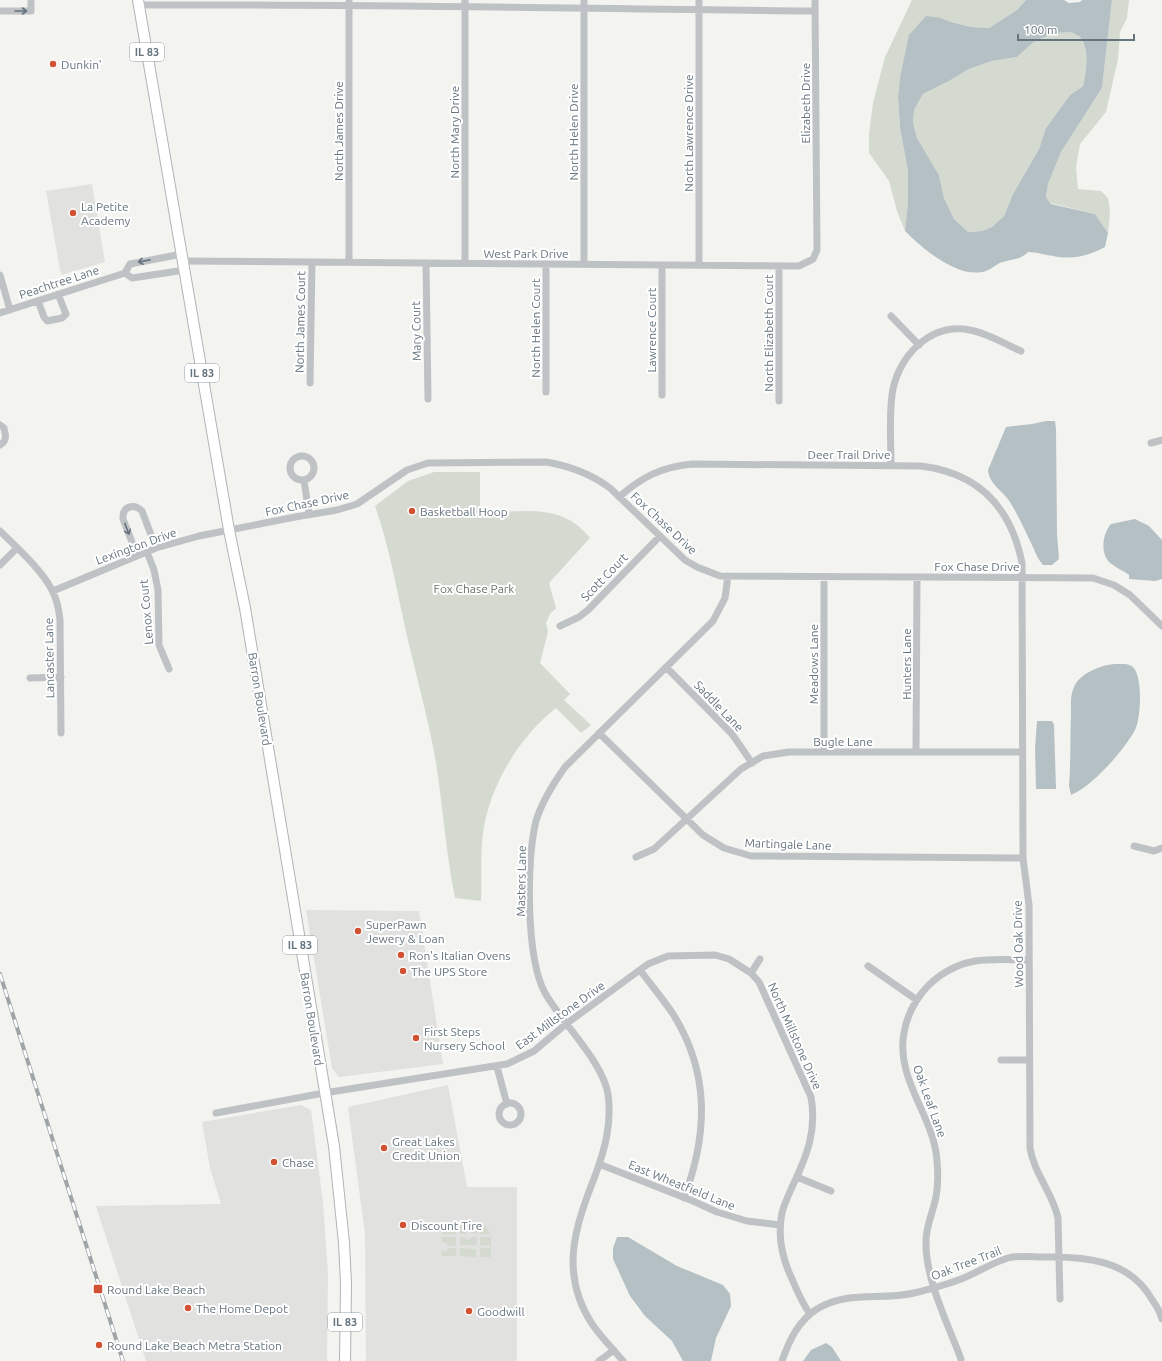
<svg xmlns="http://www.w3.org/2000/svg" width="1162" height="1361" viewBox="0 0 1162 1361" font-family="Ubuntu,sans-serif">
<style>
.built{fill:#e1e2e0}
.green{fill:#d5dad1}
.water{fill:#b5c0c4;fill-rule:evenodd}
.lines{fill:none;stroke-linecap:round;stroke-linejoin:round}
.primary-casing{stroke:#b0b4b7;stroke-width:12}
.minor{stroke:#bfc2c5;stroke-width:7}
.primary{stroke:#fff;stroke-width:10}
.rail-casing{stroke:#9ea4a8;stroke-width:4}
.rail{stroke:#fff;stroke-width:2.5;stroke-dasharray:8;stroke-linecap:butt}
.oneway{stroke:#65747e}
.poi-dot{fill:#d15232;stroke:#fff;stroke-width:1.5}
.labels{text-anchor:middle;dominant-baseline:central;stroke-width:4;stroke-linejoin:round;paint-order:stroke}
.shield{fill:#fff;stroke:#939ea5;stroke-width:1}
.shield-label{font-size:11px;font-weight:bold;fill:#65747e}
.poi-label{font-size:12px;fill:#65747e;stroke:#fff;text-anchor:start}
.street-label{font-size:12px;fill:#65747e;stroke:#fff}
.park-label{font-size:12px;fill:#677663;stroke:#fff}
</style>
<rect width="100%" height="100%" fill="#f3f3f0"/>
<path class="built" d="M 92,184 L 105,262 L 61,275 L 46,191 Z
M 306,910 L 419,911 L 443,1064 L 339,1077 L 332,1068 Z
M 448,1085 L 467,1187 L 517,1187 L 517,1361 L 366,1361 L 365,1234 L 348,1107 Z
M 301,1105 L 311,1110 L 323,1203 L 328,1274 L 327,1361 L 146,1361 L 96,1206 L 221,1204 L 210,1168 L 202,1122 Z"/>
<path class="green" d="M 912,0 L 1026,0 L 1017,10 L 989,28 L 971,27 L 951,22 L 941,18 L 900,78 L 898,97 L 900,128 L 908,171 L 908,201 L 905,231 L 897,211 L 889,181 L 869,153 L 869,134 L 873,103 L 885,57 Z
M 1112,0 L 1129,0 L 1127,18 L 1120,32 L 1118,59 L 1106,112 L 1080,144 L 1076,167 L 1078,189 L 1101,191 L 1108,198 L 1110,211 L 1108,233 L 1095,214 L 1051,203 L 1046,197 L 1048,184 L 1061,152 L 1102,88 Z
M 1071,32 C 1074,34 1078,35 1080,37 C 1090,50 1086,72 1083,86 L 1070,95 L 1046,128 L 1039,149 L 1013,194 L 1004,216 L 992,227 L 982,231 L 968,232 L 954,219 L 944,198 L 939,175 L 917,138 L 913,122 L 914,110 L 923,94 L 949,81 L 969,69 L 992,61 L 1017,57 L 1036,40 L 1057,33 Z
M 434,472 L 480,472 L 480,513 C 522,512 562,502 590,538 L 549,583 L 556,608 L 550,614 L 546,623 L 548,632 L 540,663 L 570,694 L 564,700 L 591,725 L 581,733 L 556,708 C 519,737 489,787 483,833 C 480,855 482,879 481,901 L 455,898 C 446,853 443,808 436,763 C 428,717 415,672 405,627 C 396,586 389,546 375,506 L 408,481 Z
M 442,1225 L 456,1225 L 456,1234 L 442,1234 Z
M 460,1225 L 477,1225 L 477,1234 L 468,1232 L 465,1234 L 460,1234 Z
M 480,1225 L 485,1225 L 491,1235 L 491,1260 L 490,1257 L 480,1257 L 480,1248 L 490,1248 L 490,1246 L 480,1245 L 480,1237 L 490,1237 L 490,1234 L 480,1234 Z
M 442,1237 L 456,1237 L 456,1246 L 448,1246 L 447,1243 L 442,1242 Z
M 460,1237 L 464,1237 L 468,1240 L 472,1237 L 477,1237 L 477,1245 L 460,1245 Z
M 448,1248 L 456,1248 L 456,1256 L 442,1256 L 442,1251 L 447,1251 Z
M 460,1248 L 476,1249 L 476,1257 L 460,1256 Z"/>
<path class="water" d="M 1026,0 L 1064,0 L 1069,3 L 1080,2 L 1082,0 L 1112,0 L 1102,88 L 1061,152 L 1048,184 L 1046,197 L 1051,204 L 1095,214 L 1108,233 L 1105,247 C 1088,256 1072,260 1053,256 C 1044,255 1038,252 1028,252 C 1020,260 1013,259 1003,262 C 997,263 992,269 986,271 C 959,280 923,249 905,231 L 908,201 L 908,171 L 900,128 L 898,97 L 900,78 L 909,35 L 926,16 L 941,18 L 951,22 L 971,27 L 989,28 L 1017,10 ZM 1071,32 C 1074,34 1078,35 1080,37 C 1090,49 1086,72 1083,86 L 1070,95 L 1046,128 L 1039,149 L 1013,194 L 1004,216 L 992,227 L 982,231 L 968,232 L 954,219 L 944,198 L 939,175 L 917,138 L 913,122 L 914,110 L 923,94 L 949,81 L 969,69 L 992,61 L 1017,57 L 1036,40 L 1057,33 Z
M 1046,421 L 1055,421 L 1056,429 L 1057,534 L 1059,559 L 1052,565 L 1043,565 C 1037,558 1035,551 1031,543 C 1025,530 1018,515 1010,502 C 1003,491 989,484 988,470 L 1006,427 L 1032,424 Z
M 1135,519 L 1149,526 L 1162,540 L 1162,579 L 1155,581 L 1129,579 L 1129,575 C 1124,571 1118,569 1113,565 C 1099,557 1102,534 1111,524 Z
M 1115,664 C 1121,664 1129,663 1133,667 C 1143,677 1141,718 1135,730 C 1124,750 1093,786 1071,795 L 1069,786 C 1071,762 1070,738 1071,715 C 1071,705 1070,696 1074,687 C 1080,673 1101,665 1115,664 Z
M 1037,721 L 1052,721 L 1054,725 L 1056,789 L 1036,789 L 1035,748 Z
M 617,1237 L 628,1237 L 677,1266 L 723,1285 L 730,1294 L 731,1306 L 716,1338 L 711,1361 L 683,1361 L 672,1341 L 645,1316 L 630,1296 L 613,1259 L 613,1248 Z
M 826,1343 L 832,1347 L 841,1361 L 803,1361 L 811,1350 Z"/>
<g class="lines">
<defs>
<path id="primary" d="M 138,0 L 229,530 L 245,608 L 334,1146 L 344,1243 L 346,1283 L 345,1361"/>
</defs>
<use href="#primary" class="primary-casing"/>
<path class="minor" d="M 465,0 L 465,263
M 584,0 L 584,264
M 139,5 C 364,4 590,9 815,11
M 0,11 L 31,11 L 31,0
M 182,254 L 130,264 L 125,273 L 132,278 L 185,270
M 183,261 L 799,266 L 813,259 L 817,250 L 815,0
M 349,262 L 349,0
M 426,263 L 428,399
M 662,265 L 662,395
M 699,265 L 699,0
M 779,266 L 779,401
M 0,275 L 10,310
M 38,301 L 44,317 L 47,321 L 62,318 L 66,314 L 58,294
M 0,313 L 125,273
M 891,316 L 919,345
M 310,383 L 312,262
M 546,392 L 546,264
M 0,425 L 4,428 C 6,436 7,441 0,445
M 1151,443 L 1162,440
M290 468a12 12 0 1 1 24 0a12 12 0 1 1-24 0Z
M 891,466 C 891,442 889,418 892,395 C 897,357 930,322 970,330 C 987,333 1005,344 1021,351
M 304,480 L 309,514
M 619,497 C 642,477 661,467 692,464 L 921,466 C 979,473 1011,508 1022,563 L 1023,858 L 1029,905 L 1030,1148 C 1034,1174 1053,1193 1058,1218 L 1060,1299
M 0,531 C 18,549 40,568 52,590 C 57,599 59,611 60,620 L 61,733
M 147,552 L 154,570 L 158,590 L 159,645 L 169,669
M 137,555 L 123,519 C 122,506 134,503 142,511 L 156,548
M 0,565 L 17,548
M 53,591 L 156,548 L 199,536 L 295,517 L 337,510 L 357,504 L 407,470 L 428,463 L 546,462 C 570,466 591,474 610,488 L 685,560 L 697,567 L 720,576 L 1093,578 L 1114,585 L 1130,595 L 1162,626
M 560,626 L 579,617 L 588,610 L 660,536
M 666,667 L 732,734 L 752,763
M 30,678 L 61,677
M 599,733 L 703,835 L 724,848 L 751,856 L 1023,858
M 916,751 L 917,577
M 824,752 L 824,577
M 1134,846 L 1154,851 L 1162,848
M 636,857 L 654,849 L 741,769 L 763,756 L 789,752 L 1022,752
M 868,966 L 917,1000
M 640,970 C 651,985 663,999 673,1014 C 710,1073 708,1134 684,1198
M 751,973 L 760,959
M 1001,1060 L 1029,1060
M 497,1067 L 507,1104
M499 1114a11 11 0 1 1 22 0a11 11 0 1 1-22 0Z
M 216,1113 L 324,1093 L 507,1064 L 534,1051 L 566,1024 L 648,964 L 668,956 L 715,955 L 729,959 L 751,973 L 759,982 L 811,1097 C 817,1130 807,1156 793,1185 C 789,1194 784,1204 782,1213 C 777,1237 782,1258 792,1279 C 797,1291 802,1303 810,1314
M 599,1164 L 693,1201 L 717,1212 L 747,1221 L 780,1225
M 797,1177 L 831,1191
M 961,1359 C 948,1324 925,1279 926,1241 C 926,1226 933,1212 936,1197 C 938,1186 938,1172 937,1161 C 935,1128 914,1101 906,1070 C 892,1021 925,970 975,961 C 993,958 1012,960 1029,960
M 599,1361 L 614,1350
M 623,1361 C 613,1349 601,1337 592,1324 C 559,1273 575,1227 595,1176 C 605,1149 612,1123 608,1094 C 603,1062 562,1023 545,993 C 526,958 526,860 536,821 C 542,801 553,784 565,767 L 713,621 L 725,598 L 728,576
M 782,1361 C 789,1341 798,1321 817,1309 C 849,1290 880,1301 914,1293 C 930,1289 946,1285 961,1279 C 977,1273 991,1263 1008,1258 C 1019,1255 1032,1257 1044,1257 C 1084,1256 1129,1260 1151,1298 C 1156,1305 1160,1311 1162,1319"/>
<use href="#primary" class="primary"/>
<defs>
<path id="rail" d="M 0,974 L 123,1361"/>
</defs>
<use href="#rail" class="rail-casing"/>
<use href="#rail" class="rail"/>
</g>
<defs><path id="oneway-shaft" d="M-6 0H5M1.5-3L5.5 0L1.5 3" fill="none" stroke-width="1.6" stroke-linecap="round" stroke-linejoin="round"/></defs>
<g class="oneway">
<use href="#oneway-shaft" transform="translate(21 11)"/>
<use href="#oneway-shaft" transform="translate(144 261) rotate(169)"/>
<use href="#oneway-shaft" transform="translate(127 529) rotate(69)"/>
</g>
<g class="poi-dot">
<circle cx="53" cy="64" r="4"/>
<circle cx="73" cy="213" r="4"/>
<circle cx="412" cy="511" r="4"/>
<circle cx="358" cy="931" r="4"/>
<circle cx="401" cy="955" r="4"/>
<circle cx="403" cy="971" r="4"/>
<circle cx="416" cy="1038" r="4"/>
<circle cx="384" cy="1148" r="4"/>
<circle cx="274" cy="1162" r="4"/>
<circle cx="403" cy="1225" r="4"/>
<rect x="93" y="1284" width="10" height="10" rx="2"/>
<circle cx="188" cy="1308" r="4"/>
<circle cx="469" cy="1311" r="4"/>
<circle cx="99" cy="1345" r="4"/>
</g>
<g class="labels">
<g class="shield">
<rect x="130" y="43" width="34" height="18" rx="3"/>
<rect x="185" y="364" width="34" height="18" rx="3"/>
<rect x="283" y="936" width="34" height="18" rx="3"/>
<rect x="328" y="1313" width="34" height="18" rx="3"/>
</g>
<g class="shield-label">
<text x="147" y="52">IL 83</text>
<text x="202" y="373">IL 83</text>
<text x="300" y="945">IL 83</text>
<text x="345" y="1322">IL 83</text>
</g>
<g class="poi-label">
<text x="61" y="64">Dunkin'</text>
<text x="81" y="206">La Petite<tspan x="81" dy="14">Academy</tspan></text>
<text x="420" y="511">Basketball Hoop</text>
<text x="366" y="924">SuperPawn<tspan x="366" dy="14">Jewery &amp; Loan</tspan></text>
<text x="409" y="955">Ron's Italian Ovens</text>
<text x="411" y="971">The UPS Store</text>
<text x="424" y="1031">First Steps<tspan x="424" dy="14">Nursery School</tspan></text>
<text x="392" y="1141">Great Lakes<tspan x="392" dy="14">Credit Union</tspan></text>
<text x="282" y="1162">Chase</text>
<text x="411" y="1225">Discount Tire</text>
<text x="107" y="1289">Round Lake Beach</text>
<text x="196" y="1308">The Home Depot</text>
<text x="477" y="1311">Goodwill</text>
<text x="107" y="1345">Round Lake Beach Metra Station</text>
</g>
<g class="street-label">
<text transform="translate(805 103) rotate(-90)">Elizabeth Drive</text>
<text transform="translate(338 131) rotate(-90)">North James Drive</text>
<text transform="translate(454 132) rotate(-90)">North Mary Drive</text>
<text transform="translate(573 132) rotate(-90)">North Helen Drive</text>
<text transform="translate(688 133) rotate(-90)">North Lawrence Drive</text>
<text x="526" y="253">West Park Drive</text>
<text transform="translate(59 282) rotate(-18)">Peachtree Lane</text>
<text transform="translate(300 322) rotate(-89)">North James Court</text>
<text transform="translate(535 328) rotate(-90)">North Helen Court</text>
<text transform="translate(651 330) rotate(-90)">Lawrence Court</text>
<text transform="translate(416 331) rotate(-91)">Mary Court</text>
<text transform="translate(768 333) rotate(-90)">North Elizabeth Court</text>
<text x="849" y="454">Deer Trail Drive</text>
<text transform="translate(307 503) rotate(-12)">Fox Chase Drive</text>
<text transform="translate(664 523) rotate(43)">Fox Chase Drive</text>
<text transform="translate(136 546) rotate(-20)">Lexington Drive</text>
<text x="977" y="566">Fox Chase Drive</text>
<text transform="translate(604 577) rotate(-46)">Scott Court</text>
<text transform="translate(146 612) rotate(-95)">Lenox Court</text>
<text transform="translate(49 658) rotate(-91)">Lancaster Lane</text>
<text transform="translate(813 664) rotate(-90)">Meadows Lane</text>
<text transform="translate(906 664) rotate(-90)">Hunters Lane</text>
<text transform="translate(260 699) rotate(81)">Barron Boulevard</text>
<text transform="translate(719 706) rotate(46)">Saddle Lane</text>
<text x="843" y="741">Bugle Lane</text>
<text transform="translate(788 844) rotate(2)">Martingale Lane</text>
<text transform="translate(521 881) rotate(-89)">Masters Lane</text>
<text transform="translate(1018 944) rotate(-91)">Wood Oak Drive</text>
<text transform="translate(560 1015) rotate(-36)">East Millstone Drive</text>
<text transform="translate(312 1019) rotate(81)">Barron Boulevard</text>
<text transform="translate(795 1036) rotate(66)">North Millstone Drive</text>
<text transform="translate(930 1101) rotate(70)">Oak Leaf Lane</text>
<text transform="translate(682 1185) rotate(22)">East Wheatfield Lane</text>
<text transform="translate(966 1263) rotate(-21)">Oak Tree Trail</text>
</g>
<g class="park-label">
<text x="474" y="588">Fox Chase Park</text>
</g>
</g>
<path d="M1018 34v6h116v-6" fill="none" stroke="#65747e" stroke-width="2"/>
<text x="1024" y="34" font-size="12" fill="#65747e" stroke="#ffffff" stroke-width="3" paint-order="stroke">100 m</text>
</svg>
